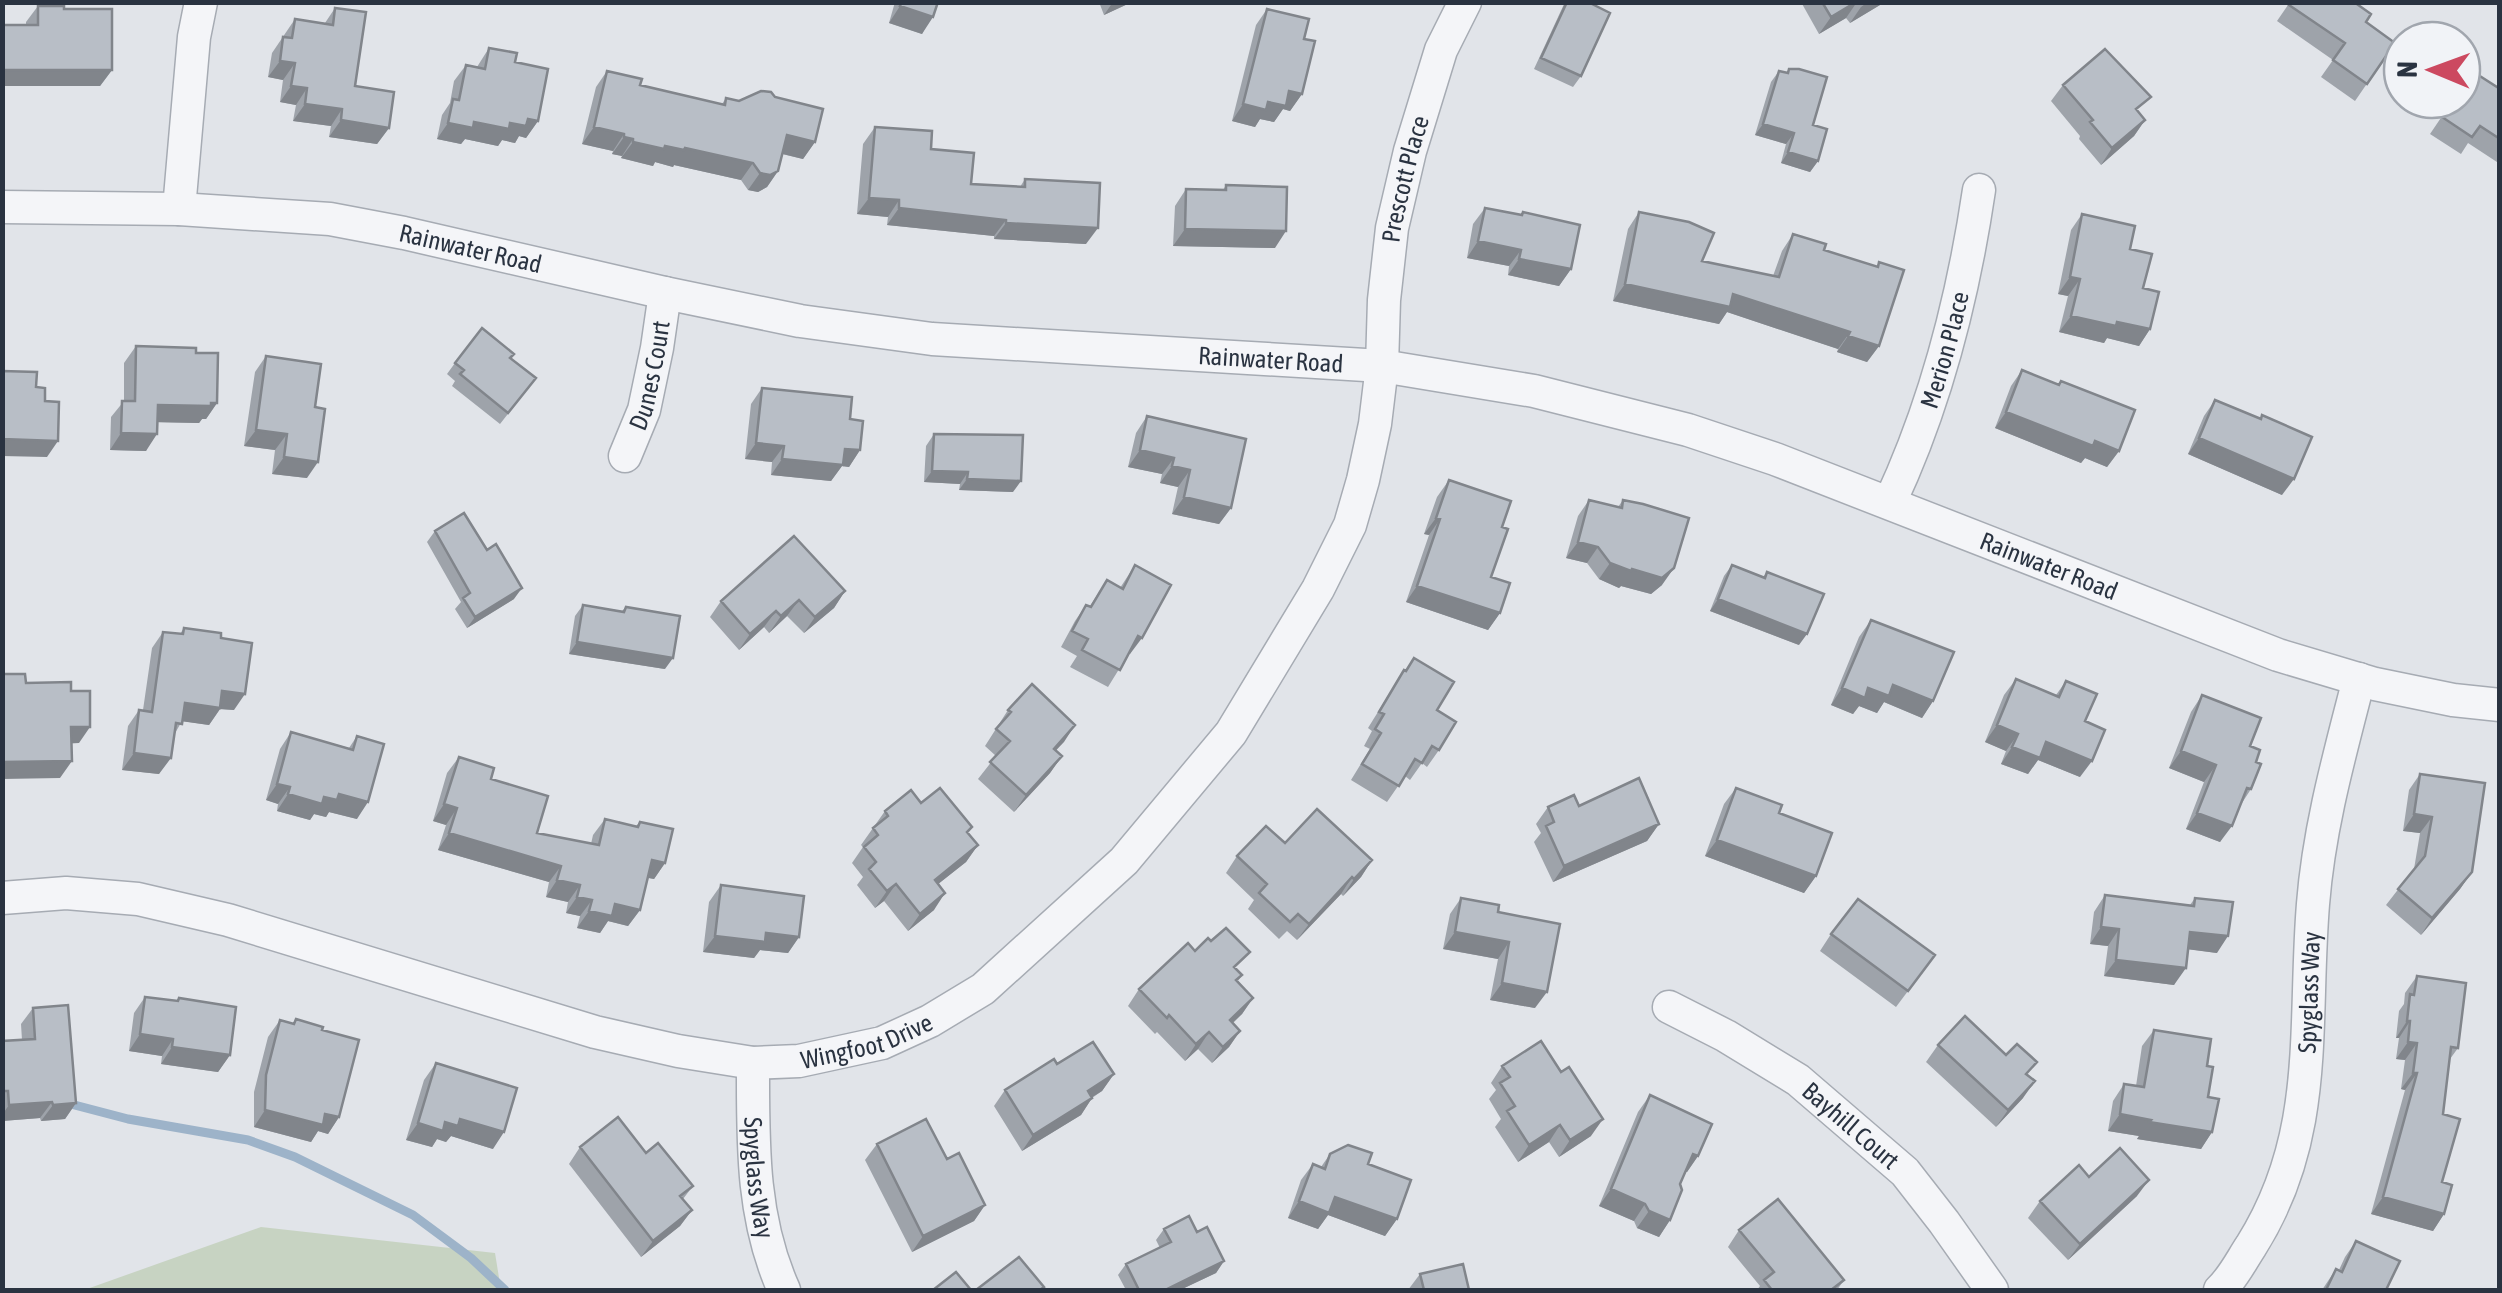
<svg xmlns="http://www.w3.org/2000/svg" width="2502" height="1293" viewBox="0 0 2502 1293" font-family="'Asap Condensed',sans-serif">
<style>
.green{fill:#c7d3c2}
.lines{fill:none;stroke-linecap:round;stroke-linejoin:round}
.stream{stroke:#9db3c9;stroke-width:9}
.minor-casing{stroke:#a6abb3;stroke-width:35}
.minor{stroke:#f4f5f8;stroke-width:32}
.wall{fill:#9ea3aa}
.shaded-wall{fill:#81858b}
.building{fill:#b8bec6;stroke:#81858b;stroke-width:2.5}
.labels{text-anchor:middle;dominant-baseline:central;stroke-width:9;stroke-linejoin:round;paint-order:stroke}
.street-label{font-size:25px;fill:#2a3341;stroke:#f1f3f7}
</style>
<rect width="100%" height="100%" fill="#e1e4e9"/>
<path class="green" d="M 261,1227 L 495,1253 L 501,1290 L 84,1290 Z"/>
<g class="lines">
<path class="stream" d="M 63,1102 L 128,1119 L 248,1140 L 295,1157 L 413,1215 L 471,1258 L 505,1290"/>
<defs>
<g id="minor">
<path id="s1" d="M 2,207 L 179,209 L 330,219 L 404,233 L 665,293 L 800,321 L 932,339 L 1382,366 L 1534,391 L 1688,430 L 1775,459 L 2278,655 L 2375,684 L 2453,700 L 2500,705"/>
<path d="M 179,209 L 194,37 L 201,2"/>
<path id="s2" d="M 625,456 L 644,410 L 657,348 L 665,293"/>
<path id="s3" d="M 1890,502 C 1936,404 1963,298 1979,190"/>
<path id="s4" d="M 2,898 L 66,893 L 138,899 L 228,920 L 595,1032 L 678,1051 L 753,1063 L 799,1061 L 882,1043 L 930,1021 L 983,989 L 1124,861 L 1231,733 L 1318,589 L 1350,525 L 1363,480 L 1375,424 L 1382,366 L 1384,300 L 1392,228 L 1410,151 L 1441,50 L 1465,2"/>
<path id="s5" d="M 1669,1007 L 1726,1036 L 1798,1080 L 1905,1172 L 1944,1222 L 1992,1290"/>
<path id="s6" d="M 753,1063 C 753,1141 751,1217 784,1290"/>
<path id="s7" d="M 2220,1290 C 2233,1278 2241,1261 2251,1246 C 2321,1135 2303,1027 2313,904 C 2319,827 2340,753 2359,679"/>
</g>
</defs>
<use href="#minor" class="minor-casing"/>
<use href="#minor" class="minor"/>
</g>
<path class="wall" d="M 895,2 L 938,2 L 922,34 L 889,23 Z
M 1099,2 L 1132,2 L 1104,15 Z
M 1565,2 L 1567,2 L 1581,76 L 1573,87 L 1534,69 Z
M 1801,2 L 1885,2 L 1850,23 L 1846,18 L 1819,34 Z
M 2290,2 L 2366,22 L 2395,43 L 2355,101 L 2321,77 L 2333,60 L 2277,21 Z
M 38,6 L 64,9 L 112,70 L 100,86 L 2,86 L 2,25 L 26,25 L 26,22 Z
M 335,8 L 355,86 L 389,128 L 377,144 L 329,137 L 331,126 L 293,121 L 296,105 L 280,102 L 283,80 L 268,77 L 272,53 L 295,19 L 325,23 Z
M 1267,9 L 1304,39 L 1302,94 L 1290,111 L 1283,109 L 1274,122 L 1260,119 L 1255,127 L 1232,121 L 1256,25 Z
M 489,48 L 515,62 L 538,121 L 526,138 L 519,136 L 515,143 L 502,140 L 498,146 L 465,139 L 461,144 L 437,139 L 442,115 L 450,103 L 454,81 L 466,65 L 477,67 Z
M 1789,69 L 1813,125 L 1818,161 L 1810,172 L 1781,163 L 1786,144 L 1755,135 L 1771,82 L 1779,71 L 1786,73 Z
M 607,71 L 640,85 L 722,104 L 726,98 L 815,142 L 803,159 L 782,154 L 778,171 L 767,187 L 758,192 L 748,190 L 741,180 L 674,165 L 673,167 L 655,162 L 653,166 L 621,158 L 622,156 L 612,154 L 613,151 L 582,144 L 596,87 Z
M 2063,85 L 2139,113 L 2145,120 L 2134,136 L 2101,165 L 2079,139 L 2080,136 L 2051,101 Z
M 2500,89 L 2500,164 L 2468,143 L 2461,154 L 2430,134 L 2453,100 Z
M 875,127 L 931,149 L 971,184 L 1020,187 L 1025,179 L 1086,244 L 994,239 L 994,236 L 887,225 L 888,217 L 857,214 L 863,144 Z
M 1226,185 L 1275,248 L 1173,246 L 1175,206 L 1186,189 L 1223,190 Z
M 1485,208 L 1520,215 L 1523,212 L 1571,269 L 1559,286 L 1508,275 L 1509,266 L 1467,258 L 1473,224 Z
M 1639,212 L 1702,261 L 1773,276 L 1782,251 L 1793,234 L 1824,250 L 1876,267 L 1879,262 L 1879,346 L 1867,362 L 1837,352 L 1838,349 L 1727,312 L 1719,324 L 1613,301 L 1628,229 Z
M 2082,214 L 2130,249 L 2143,288 L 2150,329 L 2139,346 L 2107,338 L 2104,343 L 2059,332 L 2068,296 L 2058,294 L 2071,230 Z
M 136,346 L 196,353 L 217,403 L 206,419 L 202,419 L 199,423 L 158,422 L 146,451 L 110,450 L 111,417 L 124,401 L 124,363 Z
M 266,356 L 307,478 L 272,474 L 275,450 L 244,446 L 255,372 Z
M 510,358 L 536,378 L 500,424 L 452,386 L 455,381 L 447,374 L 455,363 Z
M 2022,370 L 2059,385 L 2119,451 L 2107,467 L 2085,458 L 2081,463 L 1995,428 L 2011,386 Z
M 762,388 L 850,419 L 860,450 L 849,467 L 842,466 L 831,481 L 771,475 L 772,462 L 745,459 L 751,404 Z
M 2215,400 L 2260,419 L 2262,415 L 2282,495 L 2188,454 L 2204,416 Z
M 1147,416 L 1231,508 L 1219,524 L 1172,514 L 1178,487 L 1160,483 L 1162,474 L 1128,467 L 1136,433 Z
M 934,434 L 1013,492 L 959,490 L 960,484 L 924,482 L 926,446 Z
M 1449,480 L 1502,527 L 1491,577 L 1500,613 L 1488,630 L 1406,602 L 1429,535 L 1424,534 L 1437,497 Z
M 1589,500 L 1618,507 L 1623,500 L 1662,585 L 1651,594 L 1621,586 L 1619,588 L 1599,579 L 1587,563 L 1566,558 L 1578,516 Z
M 435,531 L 487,550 L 514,599 L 467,628 L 455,609 L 461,602 L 427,542 Z
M 1135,565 L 1130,654 L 1129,653 L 1108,687 L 1070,667 L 1077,656 L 1061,647 L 1075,621 L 1086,605 L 1090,606 L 1107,580 L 1120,588 Z
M 1732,565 L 1763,577 L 1767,572 L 1799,645 L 1710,611 L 1724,576 Z
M 845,591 L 834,608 L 804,633 L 787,616 L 769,633 L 764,627 L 739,650 L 710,617 L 721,601 Z
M 583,605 L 622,611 L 626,607 L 665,669 L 569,654 L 575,616 Z
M 1871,620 L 1933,701 L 1922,718 L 1884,702 L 1877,713 L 1859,706 L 1853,714 L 1831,705 L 1859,637 Z
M 184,628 L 221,638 L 234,710 L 220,709 L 209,725 L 182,721 L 174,735 L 159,774 L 122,770 L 128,726 L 139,710 L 143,710 L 152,648 L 163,632 L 180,634 Z
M 1404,670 L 1437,710 L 1439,750 L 1427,767 L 1422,763 L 1410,780 L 1405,776 L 1387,802 L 1351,780 L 1370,749 L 1364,746 L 1372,731 L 1368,728 Z
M 2016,679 L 2056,695 L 2066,681 L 2085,721 L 2080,777 L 2038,760 L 2028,774 L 2001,764 L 2006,751 L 1985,742 L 2004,695 Z
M 2202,695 L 2250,746 L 2256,762 L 2251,789 L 2240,806 L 2220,842 L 2186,829 L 2204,782 L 2169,768 L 2191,712 Z
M 1008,710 L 1075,725 L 1056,750 L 1062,756 L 1050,773 L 1014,812 L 978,779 L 996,756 L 985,746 Z
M 291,732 L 349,748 L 357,736 L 357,819 L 329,812 L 326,817 L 314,814 L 310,820 L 277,811 L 278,804 L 266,800 L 280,749 Z
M 459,757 L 491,779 L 537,833 L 591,844 L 593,835 L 605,819 L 636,826 L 640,822 L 665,863 L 654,879 L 648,878 L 640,910 L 628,926 L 608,921 L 600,933 L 577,928 L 580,916 L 566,913 L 568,902 L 546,897 L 549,882 L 438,850 L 446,825 L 433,821 L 447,773 Z
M 2420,774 L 2472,872 L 2460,889 L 2421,935 L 2386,905 L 2414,869 L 2420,833 L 2403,831 L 2409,790 Z
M 1736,788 L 1816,876 L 1804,893 L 1705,856 L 1724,804 Z
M 921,803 L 972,827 L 968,833 L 978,845 L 966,862 L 938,884 L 934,910 L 908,931 L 884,901 L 875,908 L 857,885 L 863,877 L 852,863 L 863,847 L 861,845 L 885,811 Z
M 1579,806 L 1659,824 L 1647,841 L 1553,882 L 1534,842 L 1541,833 L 1536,824 L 1548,807 Z
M 1285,843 L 1372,860 L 1361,877 L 1343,896 L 1341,894 L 1297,940 L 1287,931 L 1279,939 L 1248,909 L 1254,900 L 1226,873 L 1237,856 Z
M 721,885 L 799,937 L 788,953 L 760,950 L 754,958 L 703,952 L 709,902 Z
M 2105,895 L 2190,905 L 2195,898 L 2217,953 L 2188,949 L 2174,985 L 2104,976 L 2108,946 L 2090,944 L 2094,912 Z
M 1461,898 L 1498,912 L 1535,1008 L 1490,1000 L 1498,959 L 1443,949 L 1450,914 Z
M 1831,934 L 1935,955 L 1896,1007 L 1820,951 Z
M 1195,951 L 1237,970 L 1242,975 L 1238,981 L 1253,998 L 1242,1014 L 1233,1023 L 1240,1031 L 1229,1047 L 1212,1063 L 1198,1049 L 1185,1061 L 1157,1032 L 1155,1034 L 1128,1006 L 1139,989 Z
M 2417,976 L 2458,1048 L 2450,1059 L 2443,1114 L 2442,1182 L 2444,1214 L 2433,1231 L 2371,1214 L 2405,1090 L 2401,1089 L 2405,1060 L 2396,1059 L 2399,1038 L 2396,1038 L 2399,1011 L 2404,1004 L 2405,993 Z
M 145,997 L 176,1001 L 179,998 L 230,1055 L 218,1072 L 161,1064 L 162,1056 L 129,1051 L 134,1013 Z
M 33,1008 L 76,1103 L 65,1119 L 41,1121 L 40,1118 L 2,1121 L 2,1041 L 22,1040 L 21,1024 Z
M 296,1019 L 322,1030 L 339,1117 L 328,1134 L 318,1131 L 311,1142 L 254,1127 L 254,1092 L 268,1037 L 280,1020 L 293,1024 Z
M 2154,1030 L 2207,1066 L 2208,1097 L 2212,1132 L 2201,1149 L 2137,1139 L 2139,1136 L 2108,1131 L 2113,1101 L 2124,1084 L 2136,1086 L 2142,1046 Z
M 1938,1045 L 2028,1075 L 2023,1098 L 1996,1127 L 1926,1062 Z
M 436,1063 L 493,1149 L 451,1136 L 446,1142 L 437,1139 L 432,1147 L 406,1140 L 424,1080 Z
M 1057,1064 L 1114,1074 L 1102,1091 L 1092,1098 L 1081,1115 L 1022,1151 L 994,1106 L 1005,1090 Z
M 1502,1066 L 1591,1136 L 1559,1157 L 1549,1142 L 1518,1162 L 1495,1127 L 1501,1119 L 1489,1099 L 1496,1090 L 1491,1083 Z
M 1650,1095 L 1698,1156 L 1687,1172 L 1685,1172 L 1680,1184 L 1670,1220 L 1659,1237 L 1637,1228 L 1634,1221 L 1599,1206 L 1638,1112 Z
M 877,1144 L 947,1159 L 985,1205 L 974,1221 L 912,1252 L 865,1160 Z
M 580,1147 L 693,1186 L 683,1199 L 692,1210 L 680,1226 L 641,1257 L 569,1164 Z
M 1330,1154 L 1368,1164 L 1397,1219 L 1385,1236 L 1328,1215 L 1318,1229 L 1288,1218 L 1301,1180 L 1313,1164 L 1321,1167 Z
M 2089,1177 L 2137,1196 L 2068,1260 L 2028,1218 L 2040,1201 Z
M 1164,1229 L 1197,1232 L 1224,1261 L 1216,1273 L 1180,1290 L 1126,1290 L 1118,1275 L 1126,1264 L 1160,1248 L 1156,1240 Z
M 1739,1230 L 1844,1280 L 1837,1290 L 1757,1290 L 1760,1286 L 1728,1247 Z
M 2356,1241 L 2386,1290 L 2322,1290 L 2336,1269 L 2339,1270 L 2345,1257 Z
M 1420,1274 L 1469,1290 L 1408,1290 Z"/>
<path class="shaded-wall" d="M 1113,2 L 1132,2 L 1104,15 Z
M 1857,2 L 1846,18 L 1819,34 L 1831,17 Z
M 1868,2 L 1885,2 L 1850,23 L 1861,7 Z
M 900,6 L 933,17 L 922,34 L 889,23 Z
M 280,61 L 295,63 L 283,80 L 268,77 Z
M 2,70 L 112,70 L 100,86 L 2,86 Z
M 291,86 L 307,88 L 296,105 L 280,102 Z
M 1289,91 L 1302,94 L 1290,111 L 1283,109 L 1274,122 L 1260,119 L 1255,127 L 1232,121 L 1243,104 L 1268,102 Z
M 305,104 L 342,109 L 331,126 L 293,121 Z
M 528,119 L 538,121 L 526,138 L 519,136 L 515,143 L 502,140 L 498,146 L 465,139 L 461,144 L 437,139 L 448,123 L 510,123 Z
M 341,120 L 389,128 L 377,144 L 329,137 Z
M 2145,120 L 2134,136 L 2101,165 L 2112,148 Z
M 1763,124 L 1794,133 L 1786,144 L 1755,135 Z
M 594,127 L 624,134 L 613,151 L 582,144 Z
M 787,135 L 815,142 L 803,159 L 775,152 Z
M 624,137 L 633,139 L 622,156 L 612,154 Z
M 633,142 L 685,148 L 753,163 L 741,180 L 674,165 L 673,167 L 655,162 L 653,166 L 621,158 Z
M 1788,152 L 1818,161 L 1810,172 L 1781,163 Z
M 778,171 L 767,187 L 758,192 L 748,190 L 760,173 Z
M 869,198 L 899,200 L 888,217 L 857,214 Z
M 899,208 L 1006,220 L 994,236 L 887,225 Z
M 1006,223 L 1098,228 L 1086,244 L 994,239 Z
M 1185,229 L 1286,231 L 1275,248 L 1173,246 Z
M 1478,241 L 1521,250 L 1509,266 L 1467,258 Z
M 1519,259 L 1571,269 L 1559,286 L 1508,275 Z
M 2070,277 L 2080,279 L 2068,296 L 2058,294 Z
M 1625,284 L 1733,294 L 1850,332 L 1838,349 L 1727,312 L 1719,324 L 1613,301 Z
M 2071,316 L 2117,322 L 2150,329 L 2139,346 L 2107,338 L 2104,343 L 2059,332 Z
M 1848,336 L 1879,346 L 1867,362 L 1837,352 Z
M 217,403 L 206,419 L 202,419 L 199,423 L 147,422 L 158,405 Z
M 2006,412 L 2095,441 L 2119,451 L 2107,467 L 2085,458 L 2081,463 L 1995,428 Z
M 256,430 L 287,434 L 275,450 L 244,446 Z
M 121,433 L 157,434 L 146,451 L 110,450 Z
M 2199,438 L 2294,479 L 2282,495 L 2188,454 Z
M 2,439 L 58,441 L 47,457 L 2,456 Z
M 756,443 L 784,446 L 772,462 L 745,459 Z
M 845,449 L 860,450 L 849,467 L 842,466 L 831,481 L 771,475 L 782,459 Z
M 1140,450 L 1174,458 L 1162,474 L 1128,467 Z
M 284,457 L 318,462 L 307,478 L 272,474 Z
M 1172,466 L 1190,470 L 1178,487 L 1160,483 Z
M 932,471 L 968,472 L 960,484 L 924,482 Z
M 967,479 L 1021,481 L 1013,492 L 959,490 Z
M 1184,497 L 1231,508 L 1219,524 L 1172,514 Z
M 1436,518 L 1440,519 L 1429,535 L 1424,534 Z
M 1578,542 L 1598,547 L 1587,563 L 1566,558 Z
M 1610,563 L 1632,569 L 1674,568 L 1662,585 L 1651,594 L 1621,586 L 1619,588 L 1599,579 Z
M 1417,586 L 1500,613 L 1488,630 L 1406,602 Z
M 522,588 L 514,599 L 467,628 L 475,617 Z
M 845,591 L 834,608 L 804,633 L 815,617 Z
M 1718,599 L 1807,634 L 1799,645 L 1710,611 Z
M 799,600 L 787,616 L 769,633 L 781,616 Z
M 776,611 L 764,627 L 739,650 L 750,634 Z
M 1138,636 L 1142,638 L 1130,654 L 1126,652 Z
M 577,642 L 673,658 L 665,669 L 569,654 Z
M 1893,685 L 1933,701 L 1922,718 L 1884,702 L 1877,713 L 1859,706 L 1853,714 L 1831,705 L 1842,688 L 1868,688 Z
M 222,691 L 245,694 L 234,710 L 220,709 L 209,725 L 173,720 L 185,703 Z
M 1075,725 L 1064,742 L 1042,765 L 1054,749 Z
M 1997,725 L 2018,734 L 2006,751 L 1985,742 Z
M 71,727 L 90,727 L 79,743 L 60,744 Z
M 2046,742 L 2092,761 L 2080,777 L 2038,760 L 2028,774 L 2001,764 L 2012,747 Z
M 2181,751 L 2216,765 L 2204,782 L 2169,768 Z
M 134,753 L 171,758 L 159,774 L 122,770 Z
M 1062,756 L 1050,773 L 1014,812 L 1026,795 Z
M 72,761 L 60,778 L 2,779 L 2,762 Z
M 277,784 L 290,787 L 278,804 L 266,800 Z
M 288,794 L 324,797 L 339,794 L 368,802 L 357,819 L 329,812 L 326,817 L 314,814 L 310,820 L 277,811 Z
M 444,804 L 457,808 L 446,825 L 433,821 Z
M 2197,813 L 2232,826 L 2220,842 L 2186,829 Z
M 2414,814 L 2432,817 L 2420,833 L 2403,831 Z
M 1659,824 L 1647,841 L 1553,882 L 1564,866 Z
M 449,833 L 561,866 L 549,882 L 438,850 Z
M 1717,840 L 1816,876 L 1804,893 L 1705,856 Z
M 978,845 L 966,862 L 923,896 L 935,880 Z
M 652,860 L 665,863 L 654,879 L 640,876 Z
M 1372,860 L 1361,877 L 1343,896 L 1354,879 Z
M 2472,872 L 2460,889 L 2421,935 L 2432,918 Z
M 1352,877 L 1341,894 L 1297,940 L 1309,924 Z
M 557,880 L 580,885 L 568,902 L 546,897 Z
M 896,884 L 884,901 L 875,908 L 887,891 Z
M 945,893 L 934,910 L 908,931 L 920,914 Z
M 577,897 L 592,900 L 580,916 L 566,913 Z
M 615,904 L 640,910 L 628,926 L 608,921 L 600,933 L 577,928 L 589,911 Z
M 2101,927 L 2119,929 L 2108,946 L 2090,944 Z
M 1455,932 L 1509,942 L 1498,959 L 1443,949 Z
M 2190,932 L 2228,936 L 2217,953 L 2178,948 Z
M 766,933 L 799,937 L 788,953 L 760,950 L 754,958 L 703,952 L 715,936 Z
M 2116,960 L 2186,968 L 2174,985 L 2104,976 Z
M 1502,983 L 1547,992 L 1535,1008 L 1490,1000 Z
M 1253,998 L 1242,1014 L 1218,1036 L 1230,1020 Z
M 2407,1021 L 2410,1021 L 2399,1038 L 2396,1038 Z
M 1240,1031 L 1229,1047 L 1212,1063 L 1223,1047 Z
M 1209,1032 L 1198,1049 L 1185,1061 L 1196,1044 Z
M 140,1034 L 173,1039 L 162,1056 L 129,1051 Z
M 2408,1042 L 2417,1043 L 2405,1060 L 2396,1059 Z
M 172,1047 L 230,1055 L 218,1072 L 161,1064 Z
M 2413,1073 L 2417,1073 L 2405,1090 L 2401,1089 Z
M 1114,1074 L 1102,1091 L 1076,1107 L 1088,1091 Z
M 2035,1081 L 2023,1098 L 1996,1127 L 2008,1110 Z
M 1092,1098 L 1081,1115 L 1022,1151 L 1033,1135 Z
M 52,1102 L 40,1118 L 2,1121 L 2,1115 L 9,1105 Z
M 76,1103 L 65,1119 L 41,1121 L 53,1105 Z
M 265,1110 L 325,1114 L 339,1117 L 328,1134 L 318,1131 L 311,1142 L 254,1127 Z
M 2120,1114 L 2212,1132 L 2201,1149 L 2137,1139 L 2139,1136 L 2108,1131 Z
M 460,1119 L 504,1132 L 493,1149 L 451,1136 L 446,1142 L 437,1139 L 432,1147 L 406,1140 L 418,1123 L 445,1122 Z
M 1603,1119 L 1591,1136 L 1559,1157 L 1570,1140 Z
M 1560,1125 L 1549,1142 L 1518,1162 L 1529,1145 Z
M 1693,1154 L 1698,1156 L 1687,1172 L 1682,1170 Z
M 2149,1180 L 2137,1196 L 2068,1260 L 2080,1244 Z
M 1611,1189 L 1645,1204 L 1634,1221 L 1599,1206 Z
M 1335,1197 L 1397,1219 L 1385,1236 L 1328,1215 L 1318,1229 L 1288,1218 L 1299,1201 Z
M 2383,1197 L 2444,1214 L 2433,1231 L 2371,1214 Z
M 985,1205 L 974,1221 L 912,1252 L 923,1236 Z
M 692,1210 L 680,1226 L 641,1257 L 653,1241 Z
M 1649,1211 L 1670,1220 L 1659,1237 L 1637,1228 Z
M 1224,1261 L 1216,1273 L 1180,1290 L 1165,1290 Z"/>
<path class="building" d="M 902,2 L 938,2 L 933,17 L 900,6 Z
M 1567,2 L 1588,2 L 1610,13 L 1581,76 L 1541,58 Z
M 1822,2 L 1856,2 L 1831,17 Z
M 2290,2 L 2354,2 L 2371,14 L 2366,22 L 2395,43 L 2367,84 L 2333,60 L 2345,43 L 2289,5 Z
M 38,6 L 64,6 L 64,9 L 112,9 L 112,70 L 2,70 L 2,25 L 38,25 Z
M 335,8 L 366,12 L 355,86 L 394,92 L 389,128 L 341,120 L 342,109 L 305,104 L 307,88 L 291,86 L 295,63 L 280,61 L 283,37 L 292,38 L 295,19 L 333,25 Z
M 1267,9 L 1309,19 L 1304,39 L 1315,41 L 1302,94 L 1289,91 L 1286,106 L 1268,102 L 1266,110 L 1243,104 Z
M 489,48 L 517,53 L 515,62 L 548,69 L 538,121 L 528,119 L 526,126 L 510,123 L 509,129 L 474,122 L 473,128 L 448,123 L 453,99 L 459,100 L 466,65 L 485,69 Z
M 2105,49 L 2151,97 L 2136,109 L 2145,120 L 2112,148 L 2090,122 L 2093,120 L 2063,85 Z
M 1789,69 L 1799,69 L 1827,77 L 1813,125 L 1827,129 L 1818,161 L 1788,152 L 1794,133 L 1763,124 L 1779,71 L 1788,73 Z
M 607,71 L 642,79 L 640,85 L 725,105 L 726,98 L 739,101 L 761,91 L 771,92 L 775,97 L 823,109 L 815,142 L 787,135 L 778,171 L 770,175 L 760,173 L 753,163 L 685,148 L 684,150 L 665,146 L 664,149 L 633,142 L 633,139 L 624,137 L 624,134 L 594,127 Z
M 2472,71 L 2500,89 L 2500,139 L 2480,126 L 2472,137 L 2442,117 L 2453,100 L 2462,100 L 2462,87 Z
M 875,127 L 932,131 L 931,149 L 974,153 L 971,184 L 1025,187 L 1025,179 L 1100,183 L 1098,228 L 1006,223 L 1006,220 L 899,208 L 899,200 L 869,198 Z
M 1226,185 L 1287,187 L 1286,231 L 1185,229 L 1186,189 L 1226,190 Z
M 1485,208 L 1522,215 L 1523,212 L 1580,225 L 1571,269 L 1519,259 L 1521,250 L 1478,241 Z
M 1639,212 L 1689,222 L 1714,233 L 1702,261 L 1779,277 L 1793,234 L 1826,244 L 1824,250 L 1878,267 L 1879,262 L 1904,270 L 1879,346 L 1848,336 L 1850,332 L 1733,294 L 1730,307 L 1625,284 Z
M 2082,214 L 2135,226 L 2130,249 L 2152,254 L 2143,288 L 2159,292 L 2150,329 L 2117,322 L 2116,326 L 2071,316 L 2080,279 L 2070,277 Z
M 482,328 L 514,354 L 510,358 L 536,378 L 508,413 L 460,374 L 464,370 L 455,363 Z
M 136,346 L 196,348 L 196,353 L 218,353 L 217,403 L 211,403 L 211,406 L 158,405 L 157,434 L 121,433 L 122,401 L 135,401 Z
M 266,356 L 321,364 L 315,407 L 325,409 L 318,462 L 284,457 L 287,434 L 256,430 Z
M 2022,370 L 2059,385 L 2061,381 L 2135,410 L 2119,451 L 2095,441 L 2093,446 L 2006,412 Z
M 2,371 L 37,372 L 36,387 L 45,388 L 45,401 L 59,402 L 58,441 L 2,439 Z
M 762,388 L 852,397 L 850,419 L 863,421 L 860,450 L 845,449 L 843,465 L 782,459 L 784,446 L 756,443 Z
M 2215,400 L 2261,419 L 2262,415 L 2312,437 L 2294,479 L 2199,438 Z
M 1147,416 L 1246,439 L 1231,508 L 1184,497 L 1190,470 L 1172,466 L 1174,458 L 1140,450 Z
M 934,434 L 1023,435 L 1021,481 L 967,479 L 968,472 L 932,471 Z
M 1449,480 L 1511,501 L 1502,527 L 1508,529 L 1491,577 L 1510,583 L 1500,613 L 1417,586 L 1440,519 L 1436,518 Z
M 1589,500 L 1622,508 L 1623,500 L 1643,504 L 1689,518 L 1674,568 L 1662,578 L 1632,569 L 1631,571 L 1610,563 L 1598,547 L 1578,542 Z
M 464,513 L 487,550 L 496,544 L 522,588 L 475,617 L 463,598 L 470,593 L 435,531 Z
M 794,536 L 845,591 L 815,617 L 799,600 L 781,616 L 776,611 L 750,634 L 721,601 Z
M 1135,565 L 1171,585 L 1142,638 L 1138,636 L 1120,670 L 1082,650 L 1088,639 L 1072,631 L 1086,605 L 1091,607 L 1107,580 L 1123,589 Z
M 1732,565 L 1765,578 L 1767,572 L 1824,594 L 1807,634 L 1718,599 Z
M 583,605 L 624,612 L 626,607 L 680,616 L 673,658 L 577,642 Z
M 1871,620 L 1954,652 L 1933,701 L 1893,685 L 1889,696 L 1868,688 L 1865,698 L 1842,688 Z
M 184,628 L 221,633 L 221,638 L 252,643 L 245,694 L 222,691 L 220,708 L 185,703 L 182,724 L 176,723 L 171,758 L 134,753 L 139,710 L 152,712 L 163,632 L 183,634 Z
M 1414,658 L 1454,682 L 1437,710 L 1456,722 L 1439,750 L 1432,746 L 1422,763 L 1415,759 L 1399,786 L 1362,764 L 1381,733 L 1375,729 L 1384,714 L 1379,712 L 1404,670 L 1406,671 Z
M 2,674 L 25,674 L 26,683 L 71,682 L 71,691 L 90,691 L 90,727 L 71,727 L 72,761 L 2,762 Z
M 2016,679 L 2059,697 L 2066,681 L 2097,694 L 2085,721 L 2105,730 L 2092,761 L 2046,742 L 2040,758 L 2012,747 L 2018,734 L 1997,725 Z
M 1032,684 L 1075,725 L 1054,749 L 1062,756 L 1026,795 L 990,762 L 1010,741 L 996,729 L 1011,712 L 1008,710 Z
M 2202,695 L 2261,718 L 2250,746 L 2260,750 L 2256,762 L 2261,764 L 2251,789 L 2247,788 L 2232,826 L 2197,813 L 2216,765 L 2181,751 Z
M 291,732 L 353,750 L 357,736 L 384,744 L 368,802 L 339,794 L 337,800 L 324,797 L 322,804 L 288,794 L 290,787 L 277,784 Z
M 459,757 L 494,768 L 491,779 L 548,796 L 537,833 L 599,845 L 605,819 L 638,827 L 640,822 L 673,829 L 665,863 L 652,860 L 640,910 L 615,904 L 612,916 L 589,911 L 592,900 L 577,897 L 580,885 L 557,880 L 561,866 L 449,833 L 457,808 L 444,804 Z
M 2420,774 L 2485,783 L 2472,872 L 2432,918 L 2398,889 L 2425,856 L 2432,817 L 2414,814 Z
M 1639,778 L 1659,824 L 1564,866 L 1546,826 L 1554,822 L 1548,807 L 1574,795 L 1579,806 Z
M 940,788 L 972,827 L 967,832 L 978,845 L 935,880 L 945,893 L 920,914 L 896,884 L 887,891 L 869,869 L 876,862 L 864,847 L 878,835 L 873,828 L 888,816 L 885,811 L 911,790 L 921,803 Z
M 1736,788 L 1782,805 L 1779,813 L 1832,833 L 1816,876 L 1717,840 Z
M 1317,809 L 1372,860 L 1354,879 L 1352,877 L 1309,924 L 1298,914 L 1290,922 L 1259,893 L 1267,884 L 1237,856 L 1266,826 L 1285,843 Z
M 721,885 L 804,896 L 799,937 L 766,933 L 765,942 L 715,936 Z
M 2105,895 L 2194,906 L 2195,898 L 2233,902 L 2228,936 L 2190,932 L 2186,968 L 2116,960 L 2119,929 L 2101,927 Z
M 1461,898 L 1499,905 L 1498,912 L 1560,924 L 1547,992 L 1502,983 L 1509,942 L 1455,932 Z
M 1858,899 L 1935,955 L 1908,991 L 1831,934 Z
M 1226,928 L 1250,952 L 1234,967 L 1242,975 L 1236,980 L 1253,998 L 1230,1020 L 1240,1031 L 1223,1047 L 1209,1032 L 1196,1044 L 1169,1015 L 1167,1018 L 1139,989 L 1188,943 L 1195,951 L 1208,938 L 1211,941 Z
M 2417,976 L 2466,983 L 2458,1048 L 2451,1047 L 2443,1114 L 2460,1119 L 2442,1182 L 2452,1185 L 2444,1214 L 2383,1197 L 2417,1073 L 2413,1073 L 2417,1043 L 2408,1042 L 2410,1021 L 2407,1021 L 2410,994 L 2414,995 Z
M 145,997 L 178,1001 L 179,998 L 236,1007 L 230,1055 L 172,1047 L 173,1039 L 140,1034 Z
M 68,1005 L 76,1103 L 53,1105 L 52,1102 L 9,1105 L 8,1091 L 2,1091 L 2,1041 L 35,1039 L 33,1008 Z
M 1965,1016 L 2006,1055 L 2017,1044 L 2037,1062 L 2026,1074 L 2035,1081 L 2008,1110 L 1938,1045 Z
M 296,1019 L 323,1027 L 322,1030 L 359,1040 L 339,1117 L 325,1114 L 323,1125 L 265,1110 L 266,1075 L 280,1020 L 294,1024 Z
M 2154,1030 L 2211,1039 L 2207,1066 L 2213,1067 L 2208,1097 L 2219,1099 L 2212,1132 L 2149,1122 L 2151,1120 L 2120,1114 L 2124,1084 L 2144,1087 Z
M 1541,1041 L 1561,1072 L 1569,1067 L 1603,1119 L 1570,1140 L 1560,1125 L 1529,1145 L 1507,1111 L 1515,1106 L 1500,1083 L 1510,1077 L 1502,1066 Z
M 1093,1042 L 1114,1074 L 1088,1091 L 1092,1098 L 1033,1135 L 1005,1090 L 1054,1059 L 1057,1064 Z
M 436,1063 L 517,1088 L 504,1132 L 460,1119 L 458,1126 L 445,1122 L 443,1131 L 418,1123 Z
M 1650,1095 L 1712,1124 L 1698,1156 L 1693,1154 L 1680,1184 L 1682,1190 L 1670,1220 L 1649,1211 L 1645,1204 L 1611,1189 Z
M 618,1117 L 646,1153 L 658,1143 L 693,1186 L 680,1196 L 692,1210 L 653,1241 L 580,1147 Z
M 926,1119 L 947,1159 L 959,1153 L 985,1205 L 923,1236 L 877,1144 Z
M 1348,1145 L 1372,1153 L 1368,1164 L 1411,1180 L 1397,1219 L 1335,1197 L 1329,1213 L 1299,1201 L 1313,1164 L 1325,1169 L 1330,1154 Z
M 2120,1148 L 2149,1180 L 2080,1244 L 2040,1201 L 2079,1165 L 2089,1177 Z
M 1778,1199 L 1844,1280 L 1831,1290 L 1772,1290 L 1764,1280 L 1774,1272 L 1739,1230 Z
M 1189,1216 L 1197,1232 L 1207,1227 L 1224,1261 L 1165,1290 L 1139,1290 L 1126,1264 L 1171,1242 L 1164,1229 Z
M 2356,1241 L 2400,1261 L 2386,1290 L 2326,1290 L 2336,1269 L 2342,1272 Z
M 1019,1257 L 1044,1287 L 1040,1290 L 976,1290 Z
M 1463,1264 L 1469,1290 L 1424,1290 L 1420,1274 Z
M 956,1272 L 971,1290 L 933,1290 Z"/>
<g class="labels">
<g class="street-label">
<text stroke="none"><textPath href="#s4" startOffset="1968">Prescott Place</textPath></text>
<text stroke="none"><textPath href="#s1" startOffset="472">Rainwater Road</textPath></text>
<text stroke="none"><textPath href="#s3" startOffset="162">Merion Place</textPath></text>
<text stroke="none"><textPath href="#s1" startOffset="1282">Rainwater Road</textPath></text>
<text stroke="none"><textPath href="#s2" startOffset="85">Dunes Court</textPath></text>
<text stroke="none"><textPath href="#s1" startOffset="2092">Rainwater Road</textPath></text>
<text stroke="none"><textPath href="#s7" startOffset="318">Spyglass Way</textPath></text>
<text stroke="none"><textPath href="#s4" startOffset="890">Wingfoot Drive</textPath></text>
<text stroke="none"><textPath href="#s5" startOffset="218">Bayhill Court</textPath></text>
<text stroke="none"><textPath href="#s6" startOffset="115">Spyglass Way</textPath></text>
</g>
</g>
<rect width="2502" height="1293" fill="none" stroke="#2a3341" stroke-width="10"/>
<g transform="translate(2432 70) rotate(271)"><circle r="48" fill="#f1f3f7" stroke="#a1a6ae" stroke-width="2.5"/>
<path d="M0-8L18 38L0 25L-18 38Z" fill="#cc4960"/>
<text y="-15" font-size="28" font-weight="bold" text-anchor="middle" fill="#2a3341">N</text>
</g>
</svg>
